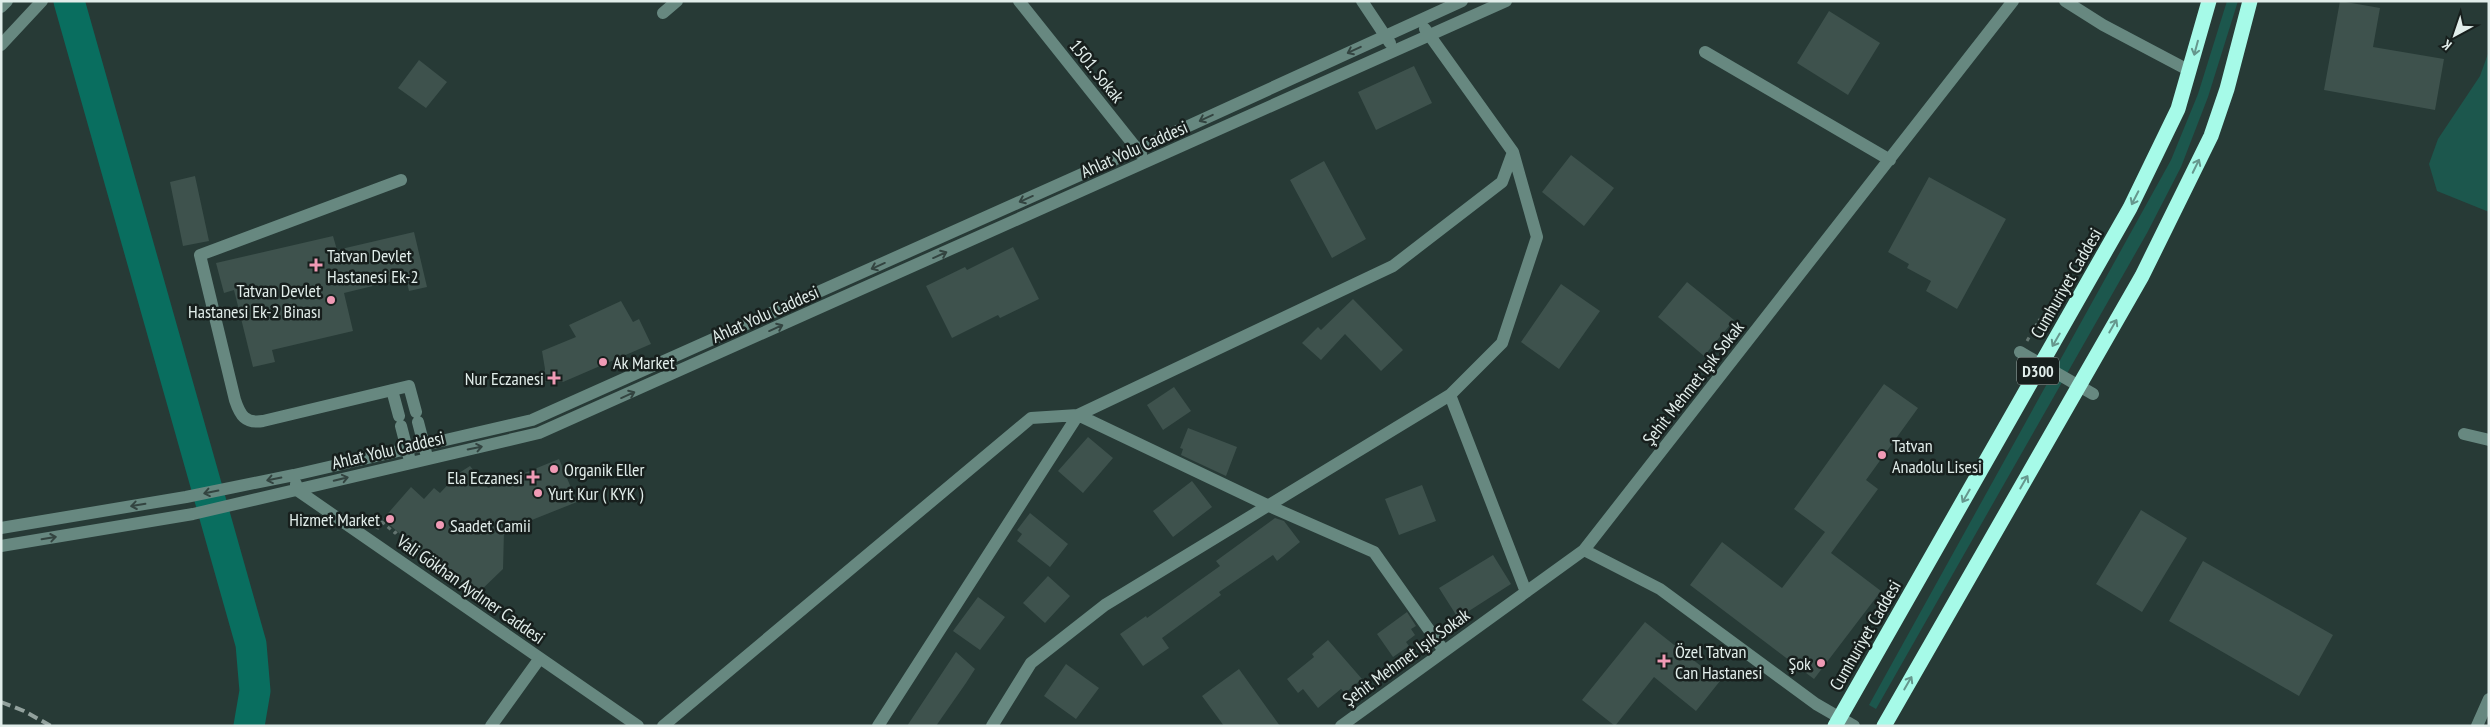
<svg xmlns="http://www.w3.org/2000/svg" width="2490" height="727" viewBox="0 0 2490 727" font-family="'PT Sans Narrow',sans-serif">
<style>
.green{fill:#1c574d}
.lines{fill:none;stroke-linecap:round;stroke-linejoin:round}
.river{stroke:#096e5f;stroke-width:31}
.building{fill:#3e524d}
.path{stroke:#637470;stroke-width:3;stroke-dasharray:4 4;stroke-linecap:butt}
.minor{stroke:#678880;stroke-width:12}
.highway{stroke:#a6fae8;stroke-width:15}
.rail{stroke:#92a19d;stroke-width:4;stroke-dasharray:10 5;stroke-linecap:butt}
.oneway{stroke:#66978d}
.oneway2{stroke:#334440}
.poi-dot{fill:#f09ab5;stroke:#171f1d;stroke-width:2}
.labels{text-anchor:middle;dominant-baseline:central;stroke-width:5;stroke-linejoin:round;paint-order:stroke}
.shield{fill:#171f1d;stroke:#a4afac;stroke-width:1}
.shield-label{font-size:16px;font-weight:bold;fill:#e1edea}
.street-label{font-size:18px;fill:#e1edea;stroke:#171f1d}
.poi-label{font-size:18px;fill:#e1edea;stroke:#171f1d;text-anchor:start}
</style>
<rect width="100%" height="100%" fill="#273a36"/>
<path class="green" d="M 2227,1 L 2238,1 L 2208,97 L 2181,167 L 2147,233 L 1876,709 L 1869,705 L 2171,160 L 2198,94 Z
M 2489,51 L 2489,212 L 2437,191 L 2429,164 L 2438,139 L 2480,76 Z"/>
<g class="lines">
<path class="river" d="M 69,1 L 251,644 L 255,691 L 249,726"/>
</g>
<path class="building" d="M 2340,1 L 2380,8 L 2373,47 L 2444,59 L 2435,110 L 2324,90 Z
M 1829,11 L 1880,43 L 1848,95 L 1797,63 Z
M 419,60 L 447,82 L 426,108 L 398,88 Z
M 1414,66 L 1432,103 L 1376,130 L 1358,92 Z
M 1571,155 L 1614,188 L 1584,226 L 1542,192 Z
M 1324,161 L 1366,239 L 1332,258 L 1290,180 Z
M 195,176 L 209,241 L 183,246 L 170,182 Z
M 1929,177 L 2006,219 L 1957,309 L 1926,291 L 1931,281 L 1907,268 L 1909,264 L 1888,252 Z
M 414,232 L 427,287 L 409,291 L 406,278 L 344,293 L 353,331 L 272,350 L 275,362 L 253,367 L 234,290 L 224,293 L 216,263 L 333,236 L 337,250 Z
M 1013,247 L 1039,299 L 1000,318 L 998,315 L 952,338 L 926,286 L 965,267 L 967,270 Z
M 1687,282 L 1734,320 L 1704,356 L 1658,317 Z
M 1561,284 L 1600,311 L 1559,369 L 1521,342 Z
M 1353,299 L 1403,350 L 1381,371 L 1345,334 L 1321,360 L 1302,343 L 1318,327 L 1321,330 Z
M 621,301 L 633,322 L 639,319 L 651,344 L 563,382 L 543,382 L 545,369 L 542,351 L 576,337 L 569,325 Z
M 1884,384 L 1918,408 L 1866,480 L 1878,489 L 1831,553 L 1881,591 L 1814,679 L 1690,585 L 1722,542 L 1782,588 L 1825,532 L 1794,509 Z
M 1174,387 L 1191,411 L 1163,430 L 1147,405 Z
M 1188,428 L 1237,447 L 1226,476 L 1181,455 L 1183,449 L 1180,448 Z
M 1088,437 L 1113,458 L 1083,493 L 1058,471 Z
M 559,459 L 577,502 L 504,531 L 503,569 L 476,595 L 455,577 L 453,580 L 383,519 L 411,487 L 424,499 L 434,488 L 440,493 L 459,473 L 470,466 L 488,488 Z
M 1192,481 L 1212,507 L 1173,537 L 1153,511 Z
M 1422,485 L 1436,521 L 1399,535 L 1385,499 Z
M 2141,510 L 2187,538 L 2142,612 L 2096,584 Z
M 1030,513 L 1068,544 L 1050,567 L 1017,541 L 1022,534 L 1017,530 Z
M 1275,518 L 1284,521 L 1300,542 L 1277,561 L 1273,555 L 1219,592 L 1221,595 L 1162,638 L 1169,648 L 1143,666 L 1120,634 L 1146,616 L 1147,618 L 1220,566 L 1216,561 Z
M 1493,555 L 1511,584 L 1458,618 L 1439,588 Z
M 2203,561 L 2333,635 L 2299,696 L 2169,621 Z
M 1048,576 L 1070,596 L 1045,623 L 1023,603 Z
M 978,597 L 1005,617 L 980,650 L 953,631 Z
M 1407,612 L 1416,626 L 1411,629 L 1415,635 L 1406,642 L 1409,646 L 1393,657 L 1377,634 Z
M 1645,622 L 1720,681 L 1696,711 L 1654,677 L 1615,726 L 1582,700 Z
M 1328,640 L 1362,679 L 1345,693 L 1341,689 L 1318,708 L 1303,689 L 1298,693 L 1287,679 L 1314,657 L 1312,654 Z
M 956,652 L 975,669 L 966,683 L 936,726 L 907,726 Z
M 1066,664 L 1099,688 L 1076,719 L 1044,696 Z
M 1239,669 L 1280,726 L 1224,726 L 1202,696 Z"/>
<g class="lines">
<path class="path" d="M 2027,341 L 2039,320 L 2047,325
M 377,529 L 382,522 L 395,533 L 397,531"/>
<path class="minor" d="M 1019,1 L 1141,154
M 1362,1 L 1390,43
M 2065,1 L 2103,25 L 2190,71
M 1,7 L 7,1
M 663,13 L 677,1
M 1,45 L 42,1
M 1705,52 L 1890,160
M 401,180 L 200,255 L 235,400 C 240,415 245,424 263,421 L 409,386 L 416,412
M 2020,352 L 2093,394
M 392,390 L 399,416
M 1450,395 L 1526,592
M 418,422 L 426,453
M 401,426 L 409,457
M 2464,434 L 2489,440
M 296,484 L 297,490 L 638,726
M 1,528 L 186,497 L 294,475 L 532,420 L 1138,149 L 1462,1
M 1,546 L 193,514 L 539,433 L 1506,1
M 1584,550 L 1660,589 L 1816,704 L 1854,726
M 491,726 L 540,658
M 663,726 L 1031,418 L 1078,415 L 1393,266 L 1502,182 L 1513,152
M 878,726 L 1078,415 L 1269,506 L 1374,552 L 1444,651
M 992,726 L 1031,663 L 1105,605 L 1450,395 L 1502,343 L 1537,237 L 1513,152 L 1425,29
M 1341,726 L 1584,550 L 2013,1
M 2477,726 L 2489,699"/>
<path class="highway" d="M 1835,726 L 2130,208 L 2178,109 L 2209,1
M 1884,726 L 2142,276 L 2211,136 L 2227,89 L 2250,1"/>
<path class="rail" d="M 1,702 L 24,711 L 51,726"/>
</g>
<defs><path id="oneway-shaft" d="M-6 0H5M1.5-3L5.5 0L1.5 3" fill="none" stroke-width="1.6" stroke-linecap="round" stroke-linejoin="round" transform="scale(1.25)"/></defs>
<g class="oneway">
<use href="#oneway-shaft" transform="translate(2196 48) rotate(105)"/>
<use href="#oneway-shaft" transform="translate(2196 166) rotate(-64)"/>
<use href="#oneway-shaft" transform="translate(2135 198) rotate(117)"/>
<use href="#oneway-shaft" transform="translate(2113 326) rotate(-60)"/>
<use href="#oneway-shaft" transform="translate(2056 340) rotate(120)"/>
<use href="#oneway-shaft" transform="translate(2024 482) rotate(-60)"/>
<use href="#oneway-shaft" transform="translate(1966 496) rotate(120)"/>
<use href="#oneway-shaft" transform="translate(1908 683) rotate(-60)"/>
</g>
<g class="oneway2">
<use href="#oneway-shaft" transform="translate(1354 50) rotate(155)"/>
<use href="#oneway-shaft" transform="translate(1206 118) rotate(155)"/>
<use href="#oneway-shaft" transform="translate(1026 199) rotate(156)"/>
<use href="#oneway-shaft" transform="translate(940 255) rotate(-24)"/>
<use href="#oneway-shaft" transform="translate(878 266) rotate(156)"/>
<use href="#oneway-shaft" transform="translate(776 328) rotate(-24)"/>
<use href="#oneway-shaft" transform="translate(628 395) rotate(-24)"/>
<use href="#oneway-shaft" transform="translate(475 448) rotate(-11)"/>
<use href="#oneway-shaft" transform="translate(274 479) rotate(169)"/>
<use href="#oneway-shaft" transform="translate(341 479) rotate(-14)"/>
<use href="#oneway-shaft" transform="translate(211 492) rotate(169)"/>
<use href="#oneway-shaft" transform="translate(138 505) rotate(171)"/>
<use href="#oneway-shaft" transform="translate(49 538) rotate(-9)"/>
</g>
<g class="poi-dot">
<path d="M313.5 257.5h5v5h5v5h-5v5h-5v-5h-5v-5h5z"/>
<circle cx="331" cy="300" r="5"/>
<circle cx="603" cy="362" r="5"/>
<path d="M551.5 370.5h5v5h5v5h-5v5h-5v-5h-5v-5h5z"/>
<circle cx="1882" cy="455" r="5"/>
<circle cx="554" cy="469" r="5"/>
<path d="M530.5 469.5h5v5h5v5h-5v5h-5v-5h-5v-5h5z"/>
<circle cx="538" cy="493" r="5"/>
<circle cx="390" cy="519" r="5"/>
<circle cx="440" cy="525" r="5"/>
<path d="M1661.5 653.5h5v5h5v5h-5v5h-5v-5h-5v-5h5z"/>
<circle cx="1821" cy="663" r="5"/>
</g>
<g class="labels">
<rect class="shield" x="2017" y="357.5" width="42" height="27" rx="4"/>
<g class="shield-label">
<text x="2038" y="371">D300</text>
</g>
<g class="street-label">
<text transform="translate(1097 71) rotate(51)">1501. Sokak</text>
<text transform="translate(1134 149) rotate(-24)">Ahlat Yolu Caddesi</text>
<text transform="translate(2066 283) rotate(-60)">Cumhuriyet Caddesi</text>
<text transform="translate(765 314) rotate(-24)">Ahlat Yolu Caddesi</text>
<text transform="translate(1693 383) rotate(-52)">Şehit Mehmet Işık Sokak</text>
<text transform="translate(388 450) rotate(-13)">Ahlat Yolu Caddesi</text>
<text transform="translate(471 589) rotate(35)">Vali Gökhan Aydıner Caddesi</text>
<text transform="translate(1865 635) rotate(-60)">Cumhuriyet Caddesi</text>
<text transform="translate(1406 657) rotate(-36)">Şehit Mehmet Işık Sokak</text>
</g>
<g class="poi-label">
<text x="327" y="255">Tatvan Devlet<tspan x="327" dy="21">Hastanesi Ek-2</tspan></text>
<text x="321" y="290" text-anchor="end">Tatvan Devlet<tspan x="321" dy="21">Hastanesi Ek-2 Binası</tspan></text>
<text x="613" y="362">Ak Market</text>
<text x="544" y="378" text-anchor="end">Nur Eczanesi</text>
<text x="1892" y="445">Tatvan<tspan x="1892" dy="21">Anadolu Lisesi</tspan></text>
<text x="564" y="469">Organik Eller</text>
<text x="523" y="477" text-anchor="end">Ela Eczanesi</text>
<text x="548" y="493">Yurt Kur ( KYK )</text>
<text x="380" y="519" text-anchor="end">Hizmet Market</text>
<text x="450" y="525">Saadet Camii</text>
<text x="1675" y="651">Özel Tatvan<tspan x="1675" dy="21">Can Hastanesi</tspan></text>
<text x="1811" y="663" text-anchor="end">Şok</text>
</g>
</g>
<rect width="2490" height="727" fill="none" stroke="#e1edea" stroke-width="5"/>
<g transform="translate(2455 35) rotate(220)" stroke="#171f1d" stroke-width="4" paint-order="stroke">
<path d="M0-4L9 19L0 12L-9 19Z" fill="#e1edea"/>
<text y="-8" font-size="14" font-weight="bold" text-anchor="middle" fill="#e1edea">K</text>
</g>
</svg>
